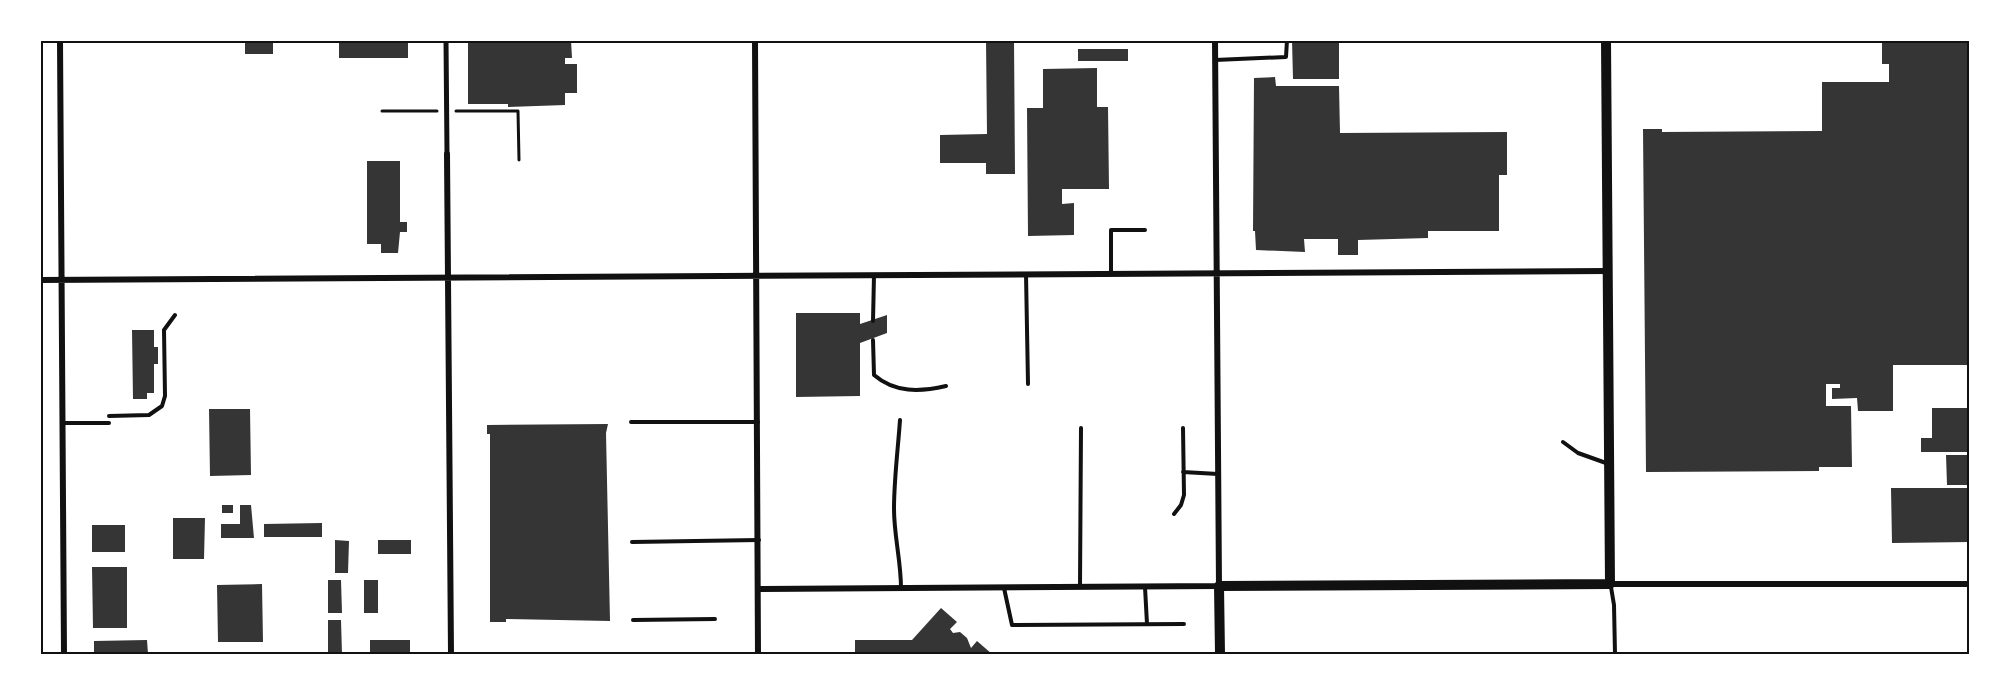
<svg xmlns="http://www.w3.org/2000/svg" width="2010" height="695" viewBox="0 0 2010 695" font-family="Signika,sans-serif">
<style>
.building{fill:#353535}
.lines{fill:none;stroke-linecap:round;stroke-linejoin:round}
.path{stroke:#111;stroke-width:3}
.service{stroke:#111;stroke-width:4}
.pedestrian{stroke:#111;stroke-width:5}
.minor{stroke:#111;stroke-width:6}
.secondary{stroke:#111;stroke-width:10}
.neatline{fill:none;stroke:#111;stroke-width:2}
</style>
<rect width="100%" height="100%" fill="#fff"/>
<path class="building" d="M 245,40 L 273,40 L 273,54 L 245,54 Z
M 339,40 L 408,40 L 408,58 L 339,58 Z
M 468,40 L 571,40 L 572,58 L 565,58 L 565,64 L 577,64 L 577,93 L 565,93 L 565,105 L 508,107 L 508,104 L 468,104 Z
M 986,40 L 1014,40 L 1015,174 L 986,174 L 986,163 L 940,163 L 940,135 L 987,134 Z
M 1292,40 L 1339,40 L 1339,79 L 1293,79 Z
M 1882,40 L 1970,40 L 1970,365 L 1893,365 L 1893,411 L 1858,411 L 1857,398 L 1832,399 L 1832,388 L 1840,388 L 1840,384 L 1826,384 L 1826,406 L 1851,406 L 1852,467 L 1819,467 L 1819,471 L 1646,472 L 1643,129 L 1662,129 L 1662,132 L 1822,131 L 1822,82 L 1889,82 L 1889,64 L 1882,64 Z
M 1078,49 L 1128,49 L 1128,61 L 1078,61 Z
M 1097,68 L 1097,107 L 1108,107 L 1109,189 L 1062,189 L 1062,204 L 1074,203 L 1074,235 L 1028,236 L 1027,108 L 1043,108 L 1043,69 Z
M 1275,77 L 1276,86 L 1339,86 L 1340,133 L 1507,132 L 1507,175 L 1499,175 L 1499,231 L 1428,231 L 1428,238 L 1358,240 L 1358,255 L 1338,255 L 1338,239 L 1304,239 L 1305,252 L 1256,250 L 1255,231 L 1253,231 L 1254,78 Z
M 367,161 L 400,161 L 400,222 L 407,222 L 407,232 L 400,232 L 398,253 L 381,253 L 381,244 L 367,244 Z
M 796,313 L 860,313 L 860,324 L 887,315 L 887,333 L 860,343 L 860,396 L 796,397 Z
M 132,330 L 154,330 L 154,347 L 158,347 L 158,364 L 154,364 L 154,393 L 147,393 L 147,399 L 133,399 Z
M 1932,408 L 1970,408 L 1970,452 L 1921,452 L 1921,438 L 1932,438 Z
M 209,409 L 250,409 L 251,475 L 210,476 Z
M 608,424 L 606,433 L 610,621 L 506,619 L 506,622 L 490,622 L 490,434 L 487,434 L 487,425 Z
M 1946,455 L 1970,455 L 1970,485 L 1947,485 Z
M 1891,488 L 1970,488 L 1970,542 L 1892,543 Z
M 222,505 L 233,505 L 233,513 L 222,513 Z
M 240,505 L 251,505 L 254,538 L 221,538 L 221,524 L 240,524 Z
M 173,518 L 205,518 L 204,559 L 173,559 Z
M 322,523 L 322,537 L 264,537 L 264,524 Z
M 92,525 L 125,525 L 125,552 L 92,552 Z
M 335,540 L 349,541 L 348,573 L 335,573 Z
M 378,540 L 411,540 L 411,554 L 378,554 Z
M 92,567 L 127,567 L 127,628 L 93,628 Z
M 328,580 L 341,580 L 342,613 L 328,613 Z
M 364,580 L 378,580 L 378,613 L 364,613 Z
M 262,584 L 263,642 L 218,642 L 217,585 Z
M 941,608 L 957,622 L 950,629 L 953,633 L 960,632 L 967,638 L 971,648 L 977,641 L 992,654 L 855,654 L 855,640 L 912,640 Z
M 328,620 L 341,620 L 342,654 L 328,654 Z
M 147,640 L 148,654 L 94,654 L 94,641 Z
M 370,640 L 410,640 L 410,654 L 370,654 Z"/>
<g class="lines">
<path class="path" d="M 382,111 L 437,111
M 456,111 L 518,111 L 519,160"/>
<path class="service" d="M 1215,60 L 1286,57 L 1287,40
M 1111,273 L 1111,230 L 1145,230
M 1026,274 L 1028,384
M 873,321 L 874,275
M 873,340 L 874,375 C 895,393 920,392 946,386
M 109,416 L 149,415 L 162,406 L 165,396 L 164,330 L 175,315
M 900,420 C 898,449 894,479 894,509 C 894,536 901,561 901,588
M 631,422 L 758,422
M 63,423 L 109,423
M 1563,442 L 1578,453 L 1606,463
M 1183,472 L 1218,474
M 1174,514 L 1181,505 L 1184,495 L 1183,428
M 632,542 L 759,540
M 1080,586 L 1081,428
M 1145,587 L 1147,624
M 1611,587 L 1614,605 L 1615,654
M 1004,588 L 1012,625 L 1184,624
M 633,620 L 715,619"/>
<path class="pedestrian" d="M 446,40 L 447,154"/>
<path class="minor" d="M 60,40 L 64,654
M 755,40 L 758,654
M 447,154 L 451,654
M 40,280 L 1608,271
M 1610,584 L 1970,584
M 759,589 L 1219,586 L 1215,40"/>
<path class="secondary" d="M 1220,654 L 1219,586 L 1610,584 L 1606,40"/>
</g>
<rect width="2010" height="695" fill="none" stroke="#ffffff" stroke-width="84"/>
<rect x="42" y="42" width="1926" height="611" class="neatline"/>
</svg>
